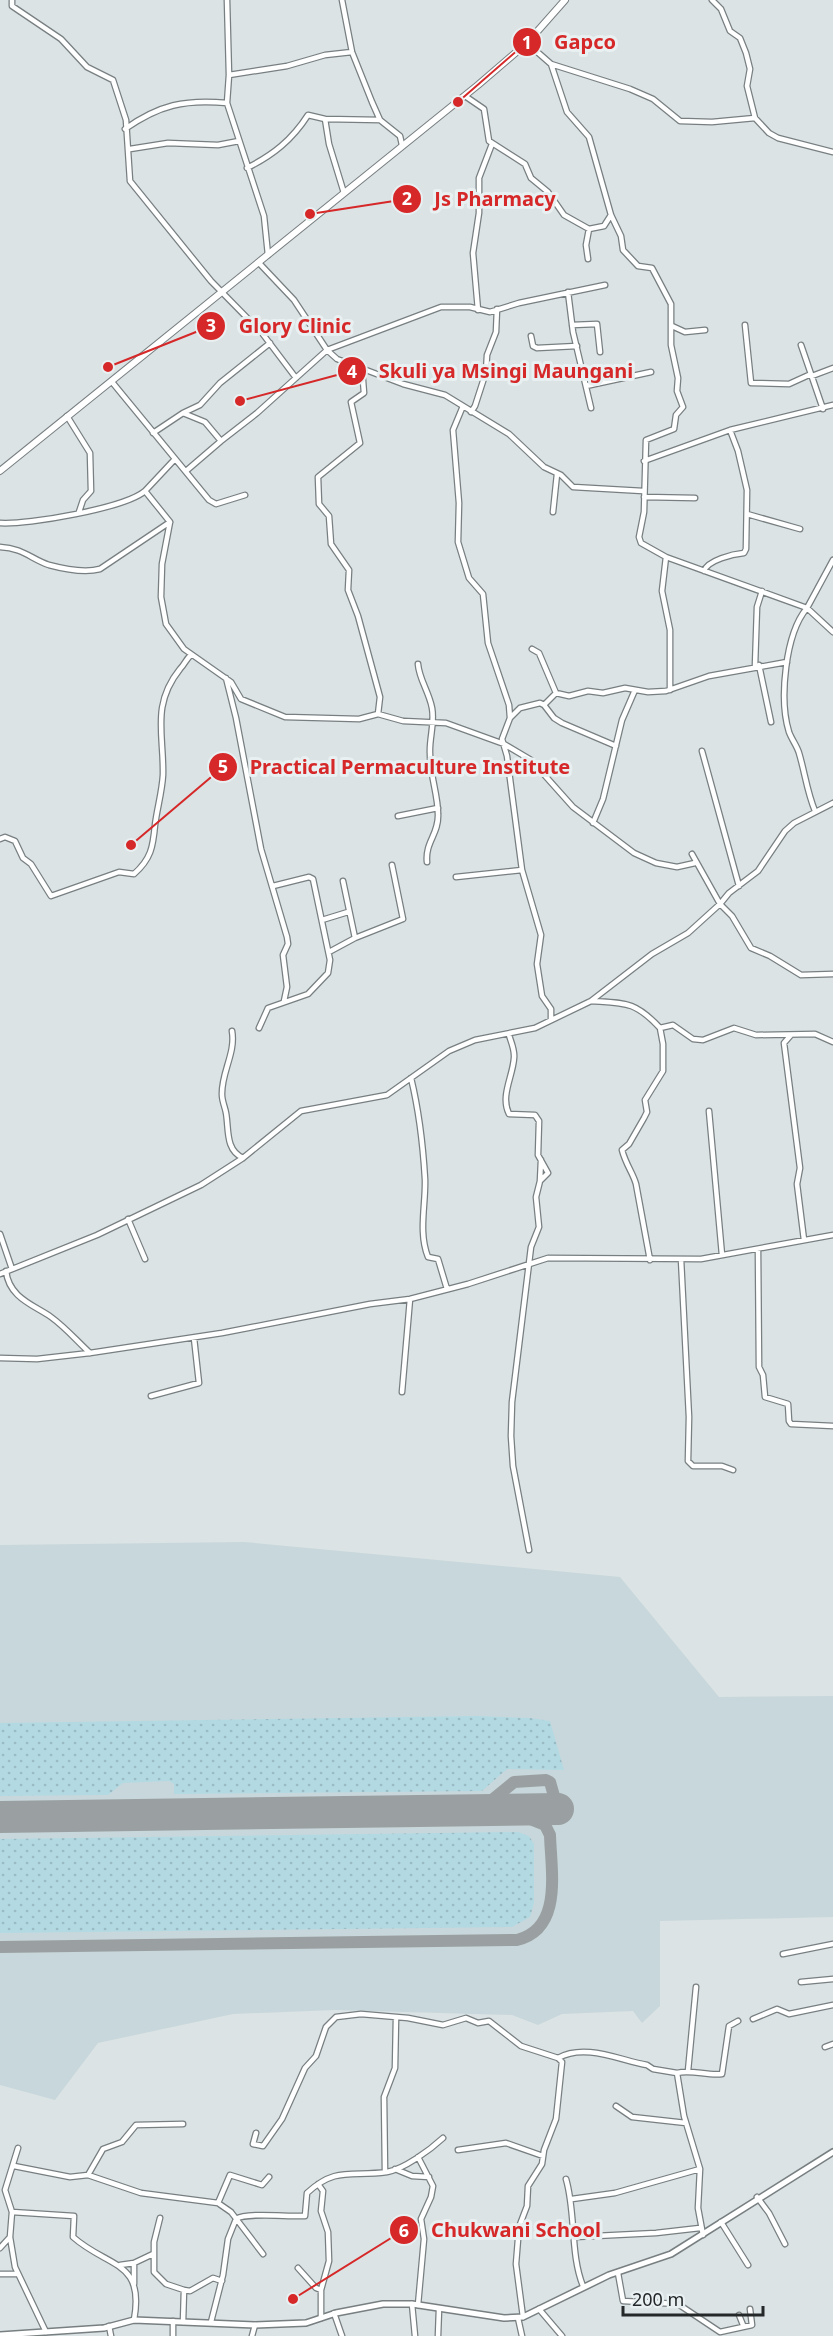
<svg xmlns="http://www.w3.org/2000/svg" width="833" height="2336" viewBox="0 0 833 2336" font-family="'Noto Sans',sans-serif">
<style>
.built{fill:#c8d7db}
.grass{fill:url(#grass-dots)}
.lines{fill:none;stroke-linecap:round;stroke-linejoin:round}
.taxiway{stroke:#9aa0a2;stroke-width:12}
.runway{stroke:#9aa0a2;stroke-width:32}
.minor-casing{stroke:#787f81;stroke-width:7}
.tertiary-casing{stroke:#787f81;stroke-width:8}
.secondary-casing{stroke:#787f81;stroke-width:8}
.minor{stroke:#fff;stroke-width:4.5}
.tertiary{stroke:#fff;stroke-width:5}
.secondary{stroke:#fff;stroke-width:6}
.leader{fill:none;stroke:#d62828;stroke-width:2}
.callout-dot{fill:#d62828;stroke:#e9f0f2;stroke-width:2}
.mark-label{font-size:18px;text-anchor:middle;font-weight:bold;fill:#fff}
.callout-label{font-size:20px;text-anchor:middle;font-weight:bold;fill:#d62828;stroke:#e9f0f2;stroke-width:6;stroke-linejoin:round;paint-order:stroke}
</style>
<defs>
<pattern id="grass-dots" width="8" height="8" patternUnits="userSpaceOnUse" patternTransform="scale(1.5)"><rect width="8" height="8" fill="#b3dae3"/><path d="M2 2h.1M6 6h.1" fill="none" stroke="#9abbc3" stroke-width="1.8" stroke-linecap="round"/></pattern>
</defs>
<rect width="100%" height="100%" fill="#dbe3e5"/>
<path class="built" d="M 244,1542 L 620,1577 L 719,1697 L 833,1696 L 833,1917 L 660,1921 L 660,2006 L 642,2023 L 633,2011 L 562,2014 L 538,2025 L 512,2015 L 335,2010 L 233,2014 L 98,2043 L 55,2100 L 0,2085 L 0,1545 Z"/>
<path class="grass" d="M 477,1716 L 530,1718 L 550,1721 L 564,1770 L 507,1769 L 482,1791 L 174,1794 L 174,1784 L 169,1781 L 123,1783 L 108,1795 L 0,1796 L 0,1723 Z
M 518,1832 L 529,1836 L 534,1844 L 534,1903 L 530,1917 L 512,1927 L 0,1933 L 0,1839 Z"/>
<g class="lines">
<path class="taxiway" d="M 473,1810 L 486,1805 L 514,1782 L 546,1780 L 550,1782 L 554,1796 L 547,1813 L 530,1819 L 507,1810
M 0,1947 L 517,1940 C 563,1929 551,1871 550,1835 L 545,1825 L 530,1819"/>
<path class="runway" d="M 0,1817 L 558,1809"/>
<defs>
<path id="minor" d="M 12,0 L 12,6 L 61,39 L 87,67 L 113,80 L 126,120 L 130,181 L 211,281 L 262,333 L 296,378
M 227,0 L 229,75 L 227,103 L 264,216 L 268,255
M 342,0 L 352,52 L 372,102 L 380,120 L 400,136 L 402,145
M 712,0 L 721,9 L 730,31 L 740,38 L 746,53 L 750,69 L 747,86 L 755,118
M 527,43 L 551,64 L 630,89 L 653,99 L 680,121 L 712,122 L 755,118 L 769,133 L 778,138 L 833,152
M 551,64 L 567,112 L 589,137 L 611,215 L 621,236 L 623,250 L 638,266 L 652,268 L 671,304 L 671,345 L 678,378 L 677,391 L 683,407 L 676,415 L 674,429 L 646,440 L 644,512 L 639,537 L 641,543 L 666,557 L 662,591 L 670,630 L 670,690
M 229,75 L 287,66 L 325,55 L 352,52
M 465,96 L 484,109 L 489,141 L 525,164 L 531,178 L 548,192 L 564,215 L 589,229
M 325,119 L 380,120
M 125,129 C 159,105 185,99 227,103
M 130,149 L 168,143 L 218,145 L 239,141
M 247,168 C 273,155 292,140 308,115 L 325,119 L 329,144 L 344,193
M 588,259 L 586,245 L 589,229 L 604,226 L 611,215
M 605,285 L 519,303 L 490,312 L 470,307 L 441,307 L 327,350 L 337,359 L 403,384 L 445,395 L 509,434 L 544,467 L 561,475 L 573,487 L 643,491
M 568,292 L 573,332 L 591,408
M 478,310 L 473,253 L 479,213 L 479,178 L 492,144
M 572,325 L 597,324 L 600,352
M 745,325 L 751,383 L 789,384 L 811,374
M 672,326 L 685,332 L 705,330
M 531,336 L 533,346 L 537,348 L 577,346
M 801,345 L 823,409
M 362,368 L 364,393 L 351,402 L 360,443 L 318,477 L 319,504 L 329,516 L 331,544 L 349,570 L 348,590 L 358,616 L 380,697 L 378,714 L 403,721 L 446,723 L 504,744 L 531,760 L 573,807 L 634,853 L 656,863 L 677,867 L 695,863
M 812,376 L 833,368
M 112,382 L 209,500 L 216,504 L 245,495
M 586,386 L 651,372
M 463,406 L 453,430 L 459,503 L 458,542 L 469,578 L 483,594 L 488,643 L 509,705 L 510,718 L 502,739 L 507,756 L 522,870 L 541,935 L 537,964 L 542,996 L 551,1009 L 551,1019
M 471,412 L 475,406 L 486,372 L 487,355 L 496,332 L 497,309
M 183,413 L 200,405 L 220,383 L 270,343
M 67,416 L 90,453 L 91,491 L 83,500 L 79,512
M 153,433 L 183,413 L 205,422 L 221,441 L 257,413 L 327,350 L 294,300 L 259,263
M 175,459 L 145,491 L 170,522 L 162,564 L 161,597 L 166,624 L 184,649 L 231,682 L 241,699 L 285,717 L 359,719 L 378,714
M 644,461 L 730,430 L 833,405
M 186,471 L 221,441
M 644,497 L 695,498
M 553,512 L 557,474
M 747,514 L 800,529
M 0,523 C 28,525 125,508 145,491
M 0,547 C 23,548 31,559 49,565 C 64,569 85,573 100,569 L 170,522
M 666,557 L 807,608 L 833,560
M 704,571 C 708,560 733,554 744,553 L 746,549 L 747,490 L 738,451 L 730,430
M 532,649 L 539,653 L 556,693 L 569,696 L 588,691 L 603,693 L 625,688 L 648,692 L 666,691 L 709,676 L 787,662
M 418,664 C 419,679 429,692 432,708 C 435,724 429,738 430,754 C 430,775 438,795 438,814 C 439,834 425,842 427,862
M 759,665 L 771,722
M 755,666 L 757,607 L 762,591
M 226,678 L 236,718 L 261,849 L 287,937 L 288,944 L 283,955 L 287,987 L 284,1001
M 556,693 L 544,705 L 554,718 L 562,723 L 616,746
M 510,718 L 520,708 L 540,703 L 544,705
M 702,751 L 739,886
M 815,811 C 807,792 805,773 799,753 C 797,746 792,740 789,732 C 779,700 785,634 807,608 L 833,632
M 398,816 L 438,808
M 593,823 L 603,799 L 622,720 L 635,690
M 0,839 L 5,837 L 15,841 L 23,858 L 31,864 L 51,896 L 119,872 L 134,874 C 151,859 153,847 155,825 C 157,809 162,792 163,775 C 164,735 151,705 180,669 C 185,664 186,659 191,655
M 692,854 L 720,904 L 729,893 L 758,871 L 785,831 L 794,823 L 833,803
M 456,877 L 522,870
M 322,920 L 348,912
M 355,938 L 403,919 L 392,865
M 329,952 L 355,938 L 343,881
M 591,1001 C 625,1003 635,1001 660,1028 L 673,1025 L 693,1039 L 703,1040 L 734,1028 L 756,1035 L 815,1034 L 833,1042
M 259,1028 L 268,1008 L 308,994 L 328,973 L 330,960 L 313,879 L 309,877 L 273,886
M 232,1031 C 236,1053 221,1073 222,1095 C 222,1101 225,1107 226,1113 C 229,1129 225,1150 243,1158
M 509,1035 C 511,1042 515,1050 514,1058 C 513,1076 500,1096 509,1114 L 535,1115 L 539,1121 L 538,1155 L 548,1173 L 540,1181 L 536,1197 L 539,1227 L 531,1247 L 512,1402 L 511,1436 L 513,1466 L 529,1550
M 791,1035 L 784,1043 L 800,1168 L 797,1184 L 804,1240
M 411,1078 C 419,1111 423,1145 425,1179 C 426,1204 418,1232 428,1257 L 438,1259 L 447,1289
M 709,1111 L 722,1255
M 540,1181 L 541,1160
M 128,1219 L 145,1259
M 0,1234 L 12,1269
M 758,1249 L 759,1367 L 763,1375 L 765,1397 L 788,1404 L 789,1421 L 791,1424 L 833,1426
M 681,1259 L 689,1417 L 688,1461 L 693,1466 L 722,1466 L 733,1470
M 650,1260 L 636,1184 C 633,1173 626,1165 622,1150 L 629,1144 L 644,1118 L 647,1112 L 645,1100 L 663,1071 L 663,1044 L 660,1028
M 6,1271 C 9,1298 34,1305 51,1317 C 65,1327 77,1341 90,1353
M 0,1274 L 97,1235 L 201,1185 L 243,1158 L 301,1111 L 387,1095 L 449,1051 L 475,1040 L 535,1028 L 591,1001 L 652,954 L 688,933 L 720,904 L 732,916 L 751,948 L 770,956 L 801,975 L 833,974
M 0,1358 L 37,1359 L 90,1353 L 222,1333 L 370,1304 L 410,1299 L 468,1284 L 548,1258 L 701,1259 L 833,1235
M 402,1392 L 410,1299
M 151,1396 L 199,1383 L 194,1338
M 783,1954 L 833,1944
M 801,1982 L 833,1979
M 753,2019 L 777,2009 L 789,2014 L 833,2005
M 825,2047 L 833,2044
M 558,2058 C 585,2043 619,2060 647,2065 L 653,2069 L 677,2073
M 688,2071 L 696,1987
M 616,2106 L 632,2117 L 686,2123
M 256,2133 L 253,2144 L 263,2146 L 282,2119 L 305,2068 L 316,2056 L 326,2027 L 336,2017 L 361,2014 L 408,2018 L 443,2025 L 466,2018 L 478,2023 L 489,2021 L 521,2046 L 558,2058 L 562,2062 L 556,2119 L 544,2150 L 542,2164 L 528,2186 L 527,2206 L 519,2227 L 516,2264 L 523,2317
M 18,2148 L 5,2190 L 12,2212 L 10,2237 L 15,2267 L 46,2332
M 458,2150 L 506,2143 L 543,2156
M 14,2166 L 70,2177 L 88,2175 L 103,2149 L 122,2142 L 136,2125 L 183,2124
M 395,2169 L 412,2176 L 429,2177
M 385,2172 L 384,2097 L 395,2068 L 396,2018
M 88,2175 L 141,2193 L 218,2203
M 566,2179 C 576,2213 570,2254 583,2286
M 318,2184 L 323,2191 L 321,2211 L 328,2232 L 329,2261 L 321,2290 L 321,2318
M 757,2197 L 769,2213 L 785,2244
M 572,2199 L 615,2193 L 700,2169
M 12,2212 L 74,2216 L 73,2237 C 108,2268 145,2260 134,2320
M 160,2218 L 154,2242 L 154,2272 L 166,2284 L 184,2290 L 190,2291 L 213,2278 L 222,2281
M 721,2222 L 748,2265
M 703,2235 L 698,2208 L 700,2169 L 684,2116 L 677,2073 C 691,2069 707,2076 722,2074 L 729,2026 L 738,2021
M 575,2237 L 656,2233 L 700,2228
M 0,2248 L 10,2237
M 263,2254 L 231,2212 L 218,2203 L 230,2175 L 262,2185 L 269,2177
M 134,2263 L 134,2284
M 120,2265 L 134,2263 L 153,2254
M 298,2268 L 316,2288 L 321,2290
M 618,2273 L 623,2301 L 678,2304 L 720,2332 L 752,2325 L 750,2309
M 0,2274 L 18,2274
M 412,2304 L 415,2336
M 418,2305 L 424,2239 L 421,2219 L 431,2197 L 433,2186 L 418,2157
M 539,2309 L 562,2336
M 334,2313 L 342,2336
M 739,2315 L 743,2325
M 518,2318 L 522,2336
M 183,2322 L 184,2290
M 211,2322 L 223,2275 L 228,2239 L 236,2219 C 247,2212 288,2217 305,2216 L 307,2193 C 336,2166 352,2177 387,2172 C 404,2169 430,2150 443,2138
M 109,2326 L 111,2336
M 173,2336 L 173,2321
M 252,2336 L 255,2325
M 438,2336 L 439,2309"/>
<path id="tertiary" d="M 0,2335 L 104,2328 L 134,2320 L 255,2325 L 306,2323 L 336,2313 L 383,2304 L 412,2304 L 504,2318 L 523,2317 L 609,2275 L 671,2254 L 833,2152"/>
<path id="secondary" d="M 0,471 L 478,85 L 527,43 L 565,0"/>
</defs>
<use href="#minor" class="minor-casing"/>
<use href="#tertiary" class="tertiary-casing"/>
<use href="#secondary" class="secondary-casing"/>
<use href="#minor" class="minor"/>
<use href="#tertiary" class="tertiary"/>
<use href="#secondary" class="secondary"/>
</g>
<path class="leader" d="M458 102L527 42M310 214L407 199M108 367L211 326M240 401L352 371M131 845L223 767M293 2299L404 2230"/>
<g class="callout-dot">
<circle cx="458" cy="102" r="6"/>
<circle cx="310" cy="214" r="6"/>
<circle cx="108" cy="367" r="6"/>
<circle cx="240" cy="401" r="6"/>
<circle cx="131" cy="845" r="6"/>
<circle cx="293" cy="2299" r="6"/>
<circle cx="527" cy="42" r="15"/>
<circle cx="407" cy="199" r="15"/>
<circle cx="211" cy="326" r="15"/>
<circle cx="352" cy="371" r="15"/>
<circle cx="223" cy="767" r="15"/>
<circle cx="404" cy="2230" r="15"/>
</g>
<g class="mark-label">
<text x="527" y="49">1</text>
<text x="407" y="205">2</text>
<text x="211" y="332">3</text>
<text x="352" y="378">4</text>
<text x="223" y="773">5</text>
<text x="404" y="2237">6</text>
</g>
<g class="callout-label">
<text x="585" y="49">Gapco</text>
<text x="495" y="206">Js Pharmacy</text>
<text x="295" y="333">Glory Clinic</text>
<text x="506" y="378">Skuli ya Msingi Maungani</text>
<text x="410" y="774">Practical Permaculture Institute</text>
<text x="516" y="2237">Chukwani School</text>
</g>
<path d="M623 2306v9h140v-9" fill="none" stroke="#252829" stroke-width="3"/>
<text x="632" y="2306" font-size="18" fill="#252829" stroke="#e9f0f2" stroke-width="4.5" paint-order="stroke">200 m</text>
</svg>
